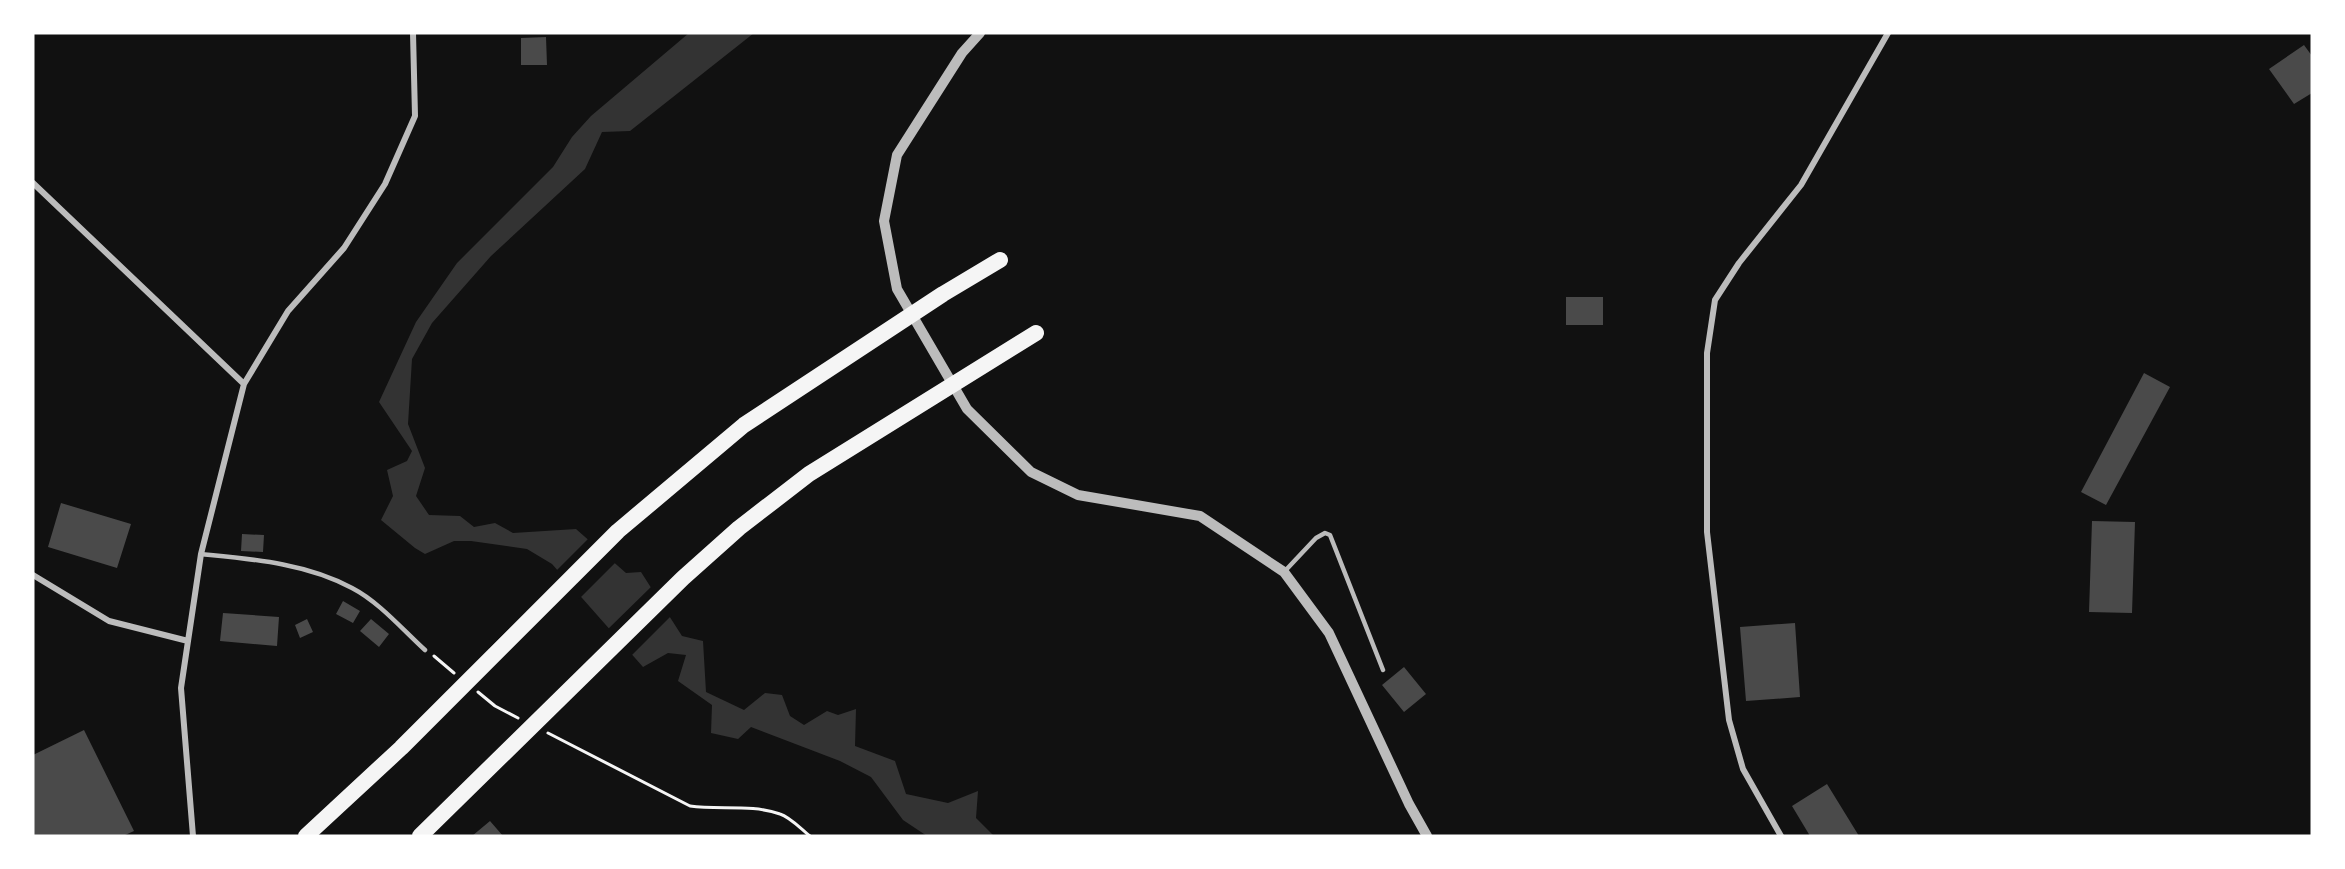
<svg xmlns="http://www.w3.org/2000/svg" width="2345" height="869" viewBox="0 0 2345 869" font-family="Spectral,serif">
<style>
.water{fill:#333}
.pier{fill:#111}
.building{fill:#4a4a4a}
.lines{fill:none;stroke-linecap:round;stroke-linejoin:round}
.path{stroke:#f5f5f5;stroke-width:3}
.service{stroke:#bcbcbc;stroke-width:4.5}
.minor{stroke:#bcbcbc;stroke-width:6}
.tertiary{stroke:#bcbcbc;stroke-width:10}
.trunk{stroke:#f5f5f5;stroke-width:16}
</style>
<rect width="100%" height="100%" fill="#111"/>
<path class="water" d="M 689,33 L 754,33 L 630,131 L 602,132 L 585,169 L 491,256 L 432,323 L 412,359 L 408,424 L 425,468 L 416,496 L 429,515 L 460,516 L 474,527 L 495,523 L 513,533 L 576,529 L 626,573 L 641,572 L 682,636 L 703,641 L 706,692 L 744,710 L 765,693 L 782,695 L 790,716 L 804,725 L 827,711 L 838,715 L 856,709 L 855,746 L 895,761 L 906,794 L 948,803 L 978,791 L 976,818 L 994,836 L 927,836 L 903,820 L 871,777 L 840,761 L 751,727 L 738,739 L 711,733 L 712,705 L 678,681 L 686,655 L 668,653 L 643,667 L 552,564 L 527,549 L 471,541 L 454,541 L 425,554 L 415,548 L 381,520 L 393,496 L 387,470 L 407,461 L 412,451 L 379,402 L 416,322 L 457,263 L 553,167 L 572,137 L 591,116 Z"/>
<path class="pier" d="M 590,537 L 617,561 L 579,599 L 555,572 Z
M 653,585 L 672,615 L 630,657 L 607,630 Z"/>
<path class="building" d="M 546,37 L 547,65 L 521,65 L 521,38 Z
M 2304,45 L 2312,56 L 2312,93 L 2294,104 L 2269,69 Z
M 1566,297 L 1603,297 L 1603,325 L 1566,325 Z
M 2144,373 L 2170,387 L 2106,505 L 2081,492 Z
M 61,503 L 131,524 L 117,568 L 48,547 Z
M 2092,521 L 2135,522 L 2132,613 L 2089,612 Z
M 242,534 L 264,535 L 263,552 L 241,551 Z
M 343,601 L 360,611 L 353,623 L 336,614 Z
M 223,613 L 279,617 L 277,646 L 220,641 Z
M 307,619 L 313,632 L 300,638 L 295,625 Z
M 371,619 L 389,634 L 379,647 L 360,631 Z
M 1795,623 L 1800,697 L 1746,701 L 1740,627 Z
M 1404,667 L 1426,694 L 1404,712 L 1382,685 Z
M 84,730 L 134,831 L 123,836 L 33,836 L 33,755 Z
M 1827,784 L 1859,836 L 1810,836 L 1792,806 Z
M 490,821 L 503,836 L 472,836 Z"/>
<g class="lines">
<path class="path" d="M 434,656 L 454,673
M 478,692 L 495,706 L 518,718
M 548,733 L 690,806 C 719,810 752,804 780,814 C 790,817 801,829 810,836"/>
<path class="service" d="M 201,554 C 251,559 306,563 352,588 C 379,602 402,629 425,650
M 1284,572 L 1316,538 L 1325,533 L 1330,535 L 1383,670"/>
<path class="minor" d="M 33,183 L 244,384
M 33,575 L 109,621 L 188,641
M 193,836 L 181,688 L 201,554 L 244,384 L 288,311 L 344,248 L 385,184 L 415,116 L 413,33
M 1781,836 L 1743,769 L 1729,720 L 1707,532 L 1707,353 L 1715,300 L 1739,263 L 1801,185 L 1888,33"/>
<path class="tertiary" d="M 980,33 L 962,53 L 897,155 L 884,221 L 897,289 L 967,409 L 1031,472 L 1078,495 L 1200,516 L 1284,572 L 1329,633 L 1409,804 L 1427,836"/>
<path class="trunk" d="M 306,836 L 401,748 L 618,531 L 744,425 L 943,294 L 1000,260
M 420,836 L 683,578 L 739,528 L 809,474 L 1036,333"/>
</g>
<rect width="2345" height="869" fill="none" stroke="#ffffff" stroke-width="69"/>
</svg>
